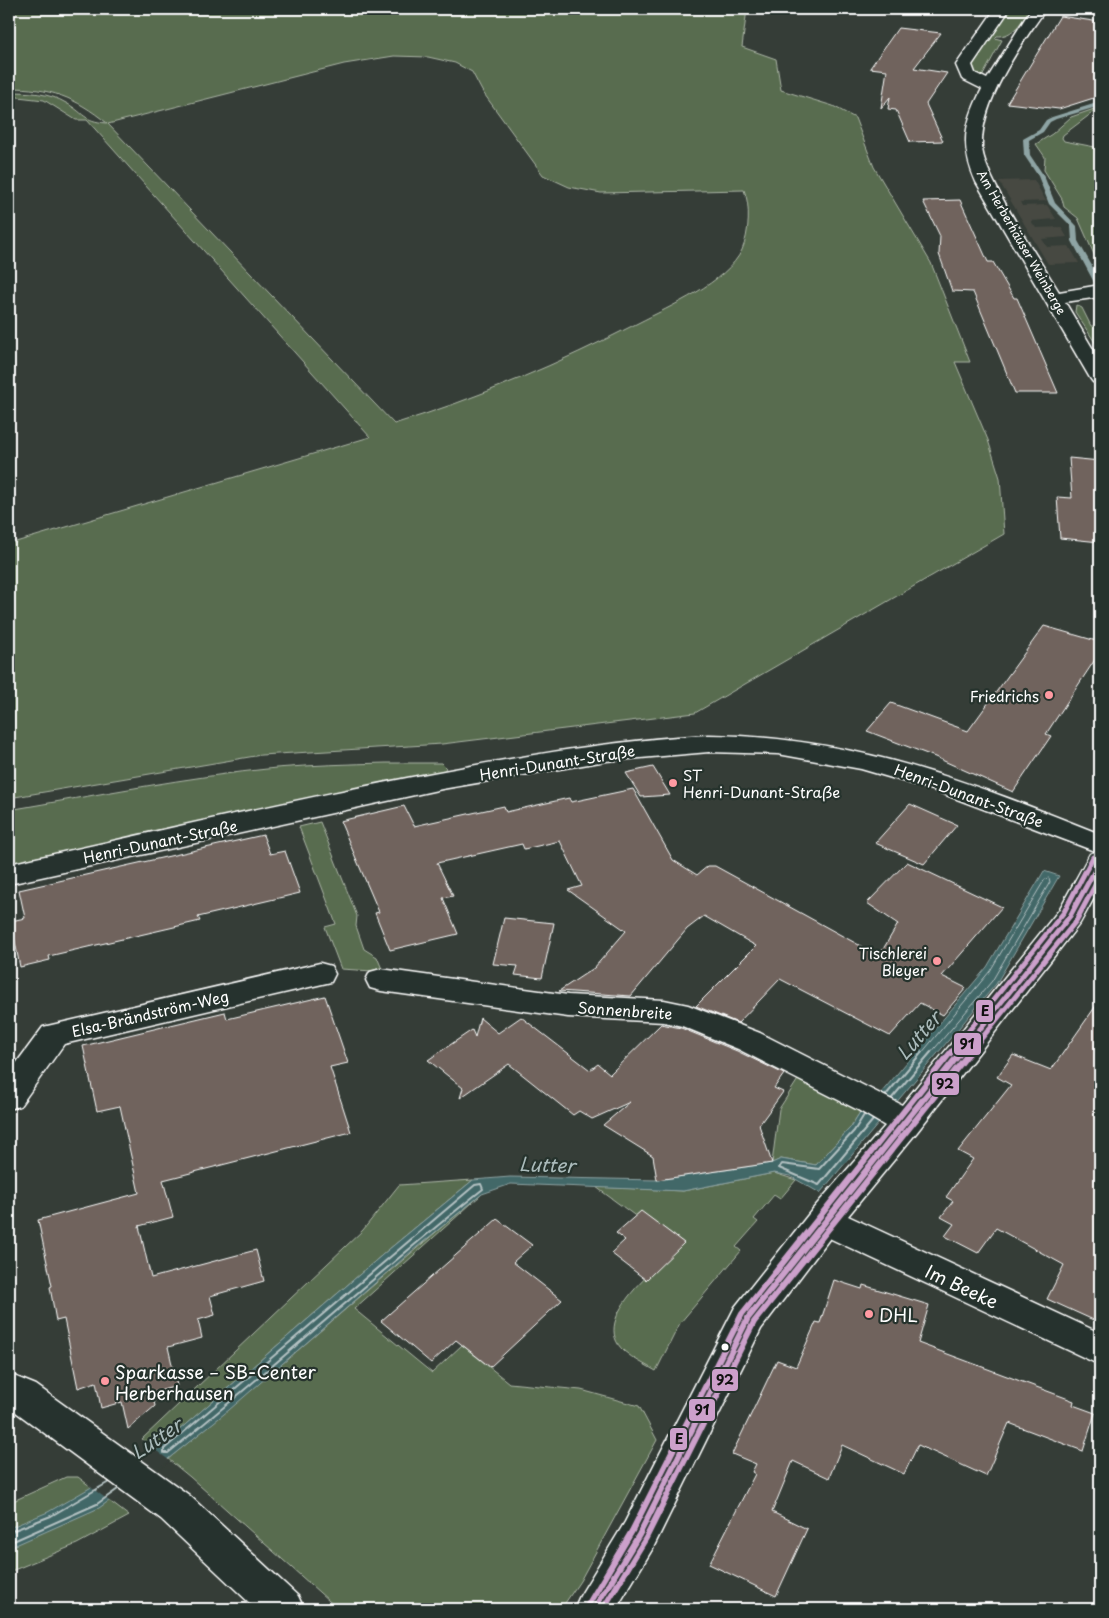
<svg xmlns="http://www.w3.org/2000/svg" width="1109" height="1618" viewBox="0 0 1109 1618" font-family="'Playpen Sans',sans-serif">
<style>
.built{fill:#474942}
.green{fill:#586c4f;stroke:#acb6a7;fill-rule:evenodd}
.water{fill:#436768;stroke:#8ea4a4}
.pier{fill:#353d37}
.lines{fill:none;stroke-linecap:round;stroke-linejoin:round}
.shore-far1{stroke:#b4c2c3;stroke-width:1}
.shore{stroke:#b4c2c3;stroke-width:2}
.stream{fill:#8ea4a4;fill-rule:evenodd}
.building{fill:#70645d;stroke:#fff}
.street-casing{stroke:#fff;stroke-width:3}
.secondary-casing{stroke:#fff;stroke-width:3}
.street{fill:#26332d;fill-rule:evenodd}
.secondary{fill:#26332d;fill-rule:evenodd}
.bus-1-far1-casing{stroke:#26332d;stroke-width:9}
.bus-1-casing{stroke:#26332d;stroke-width:10}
.bus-2-far1-casing{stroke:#26332d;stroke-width:9}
.bus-2-casing{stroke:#26332d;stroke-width:10}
.bus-3-far1-casing{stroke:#26332d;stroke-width:9}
.bus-3-casing{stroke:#26332d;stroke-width:10}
.bus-1-far1{stroke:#cca0cb;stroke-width:5}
.bus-1{stroke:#cca0cb;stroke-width:6}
.bus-2-far1{stroke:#cca0cb;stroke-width:5}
.bus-2{stroke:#cca0cb;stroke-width:6}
.bus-3-far1{stroke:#cca0cb;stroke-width:5}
.bus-3{stroke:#cca0cb;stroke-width:6}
.poi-dot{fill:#ff9aa2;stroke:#26332d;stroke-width:2}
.bus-dot{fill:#fff;stroke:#26332d;stroke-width:2}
.labels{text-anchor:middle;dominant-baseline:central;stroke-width:4.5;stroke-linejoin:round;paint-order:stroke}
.far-street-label{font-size:12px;fill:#fff;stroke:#26332d}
.poi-label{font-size:15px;fill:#fff;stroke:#26332d;text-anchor:end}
.street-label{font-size:15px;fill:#fff;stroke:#26332d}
.near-street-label{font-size:18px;fill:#fff;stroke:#26332d}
.near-poi-label{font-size:18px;fill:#fff;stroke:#26332d;text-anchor:start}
.near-water-label{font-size:19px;font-style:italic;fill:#abb;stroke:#26332d}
.line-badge{stroke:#26332d;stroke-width:2}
.pale-badge-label{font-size:14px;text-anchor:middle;font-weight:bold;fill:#111}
</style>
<rect width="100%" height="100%" fill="#353d37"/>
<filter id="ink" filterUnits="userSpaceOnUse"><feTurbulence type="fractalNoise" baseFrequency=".02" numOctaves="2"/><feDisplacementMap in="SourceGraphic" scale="10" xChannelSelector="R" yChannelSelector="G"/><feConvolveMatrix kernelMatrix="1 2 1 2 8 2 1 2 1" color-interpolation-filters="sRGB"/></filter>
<g filter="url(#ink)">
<path class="built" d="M 1034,180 L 1046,201 L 1020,202 L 1022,206 L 1047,205 L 1056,219 L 1031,221 L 1036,228 L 1061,227 L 1067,237 L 1042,239 L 1047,247 L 1069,246 L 1079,263 L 1048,264 L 999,181 Z"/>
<path class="green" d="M 9,9 L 747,9 L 742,47 L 776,59 L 781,90 L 833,106 L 855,118 L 874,167 L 931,263 L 970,362 L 955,362 L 988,440 L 1000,478 L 1004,534 L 695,713 L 442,744 L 261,755 L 9,798 L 9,544 L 370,437 L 87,120 L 76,120 L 44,100 L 9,96 L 9,92 C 28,92 50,93 66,103 C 85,113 82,121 107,123 C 75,97 50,88 9,88 ZM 394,56 L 428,57 L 455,63 L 472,72 L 482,91 L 543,175 L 569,187 L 601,193 L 744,190 C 751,206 749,234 742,250 C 727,282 669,307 638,323 C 560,363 479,398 394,424 L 108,124 L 344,64 Z
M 1009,9 L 1031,9 C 1022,21 1013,37 997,36 L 995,38 L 1002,40 L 981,79 L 973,76 L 970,63 L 987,36 Z
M 1100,107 L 1063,135 L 1062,138 L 1064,141 L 1100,148 L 1100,268 L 1078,218 L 1064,207 L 1062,199 L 1044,170 L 1045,157 L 1036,144 L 1052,134 L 1071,117 Z
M 1076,305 L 1082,308 L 1091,326 L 1100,326 L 1100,350 L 1075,312 Z
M 386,763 L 441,763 L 446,768 L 444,771 L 9,863 L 9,810 C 97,795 186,777 276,768 C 312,765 349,764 386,763 Z
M 320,822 L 357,916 L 356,926 L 364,949 L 377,957 L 382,969 L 373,971 L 341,969 L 325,927 L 336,924 L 299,827 Z
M 799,1078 L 862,1109 L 850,1128 L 816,1165 L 781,1159 L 772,1163 L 779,1109 Z
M 774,1173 L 796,1180 L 780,1199 L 774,1195 L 754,1219 L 758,1222 L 736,1247 L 741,1251 L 680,1323 L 656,1371 C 646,1365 633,1359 624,1351 C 587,1318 663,1263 684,1243 L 650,1218 L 645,1223 L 596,1187 L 683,1191 Z
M 473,1180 L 388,1250 L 156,1450 L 142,1439 L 363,1230 L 399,1185 Z
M 482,1194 L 354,1309 L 432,1373 L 462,1345 L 509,1383 L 581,1390 L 639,1406 L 657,1440 L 580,1581 L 561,1609 L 338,1609 L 190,1477 L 168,1459 C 274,1374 375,1281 482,1194 Z
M 66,1477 L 78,1477 L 129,1516 L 77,1544 L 9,1572 L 9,1503 Z"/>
<path class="water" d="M 1044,871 L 1059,876 L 996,984 L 820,1193 L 790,1176 L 774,1173 L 683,1191 L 511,1184 L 482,1194 L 412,1251 L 229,1410 L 168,1459 L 99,1508 L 9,1548 L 9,1528 L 48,1512 L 156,1450 L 388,1250 L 473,1180 L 510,1177 L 657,1180 L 772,1163 L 781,1159 L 816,1165 L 850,1128 L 862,1109 L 881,1093 L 987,967 Z"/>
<path class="pier" d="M 154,1449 L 170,1461 L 112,1503 L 88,1485 Z"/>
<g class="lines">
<path class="shore-far1" d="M 921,1054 L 990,971 L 1045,879 L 1049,878 L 1050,882 L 992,981 L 930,1054"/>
<path class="shore" d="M 886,1095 L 922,1052
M 892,1098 L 931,1052
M 864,1115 L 854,1131 L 819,1169 L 782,1164 L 779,1168 L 819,1185 L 873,1120
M 481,1184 L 483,1189 C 375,1274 275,1367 168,1453 L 164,1453 L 164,1449 L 475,1185 Z
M 9,1532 L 51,1516 L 109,1482
M 9,1543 L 97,1504 L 118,1489"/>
<path class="stream" d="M 1100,102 L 1100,106 L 1056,119 L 1050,122 L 1043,132 L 1029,140 L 1030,155 L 1044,176 L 1055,203 L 1077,226 L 1078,241 L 1100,280 L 1100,288 L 1096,286 L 1072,241 L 1071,226 L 1049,204 L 1038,176 L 1024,155 L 1023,139 L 1039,130 L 1046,120 L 1052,117 Z"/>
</g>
<path class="building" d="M 1060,16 L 1100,22 L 1100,96 L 1059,109 L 1007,103 Z
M 898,28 L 941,33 L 914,68 L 947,73 L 926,104 L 943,141 L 910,142 L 896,110 L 888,109 L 890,97 L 881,108 L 887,70 L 870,68 Z
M 960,200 L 988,262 L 993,262 L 1014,298 L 1017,298 L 1058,393 L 1015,393 L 973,292 L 952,291 L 939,254 L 940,236 L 923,201 Z
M 1069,458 L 1100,461 L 1100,542 L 1060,538 L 1057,497 L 1072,498 Z
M 1044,626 L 1100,642 L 1100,652 L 1046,734 L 1051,736 L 1013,792 L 935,757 L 867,731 L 891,703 L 968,731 Z
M 653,767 L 670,795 L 641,797 L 626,773 Z
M 633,789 L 673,860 L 697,875 L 708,866 L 715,866 L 879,956 L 898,924 L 867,903 L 907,862 L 1002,907 L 942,976 L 966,988 L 943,1015 L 920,1003 L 890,1036 L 780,979 L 738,1023 L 696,1006 L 756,946 L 704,916 L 687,929 L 631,996 L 559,991 L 594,968 L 626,931 L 568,890 L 582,886 L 560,841 L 524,849 L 522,844 L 437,863 L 453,896 L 443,898 L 458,934 L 390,950 L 375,913 L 379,912 L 340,821 L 404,806 L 414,826 L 504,806 L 506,812 L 569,798 L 571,802 Z
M 910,804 L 957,825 L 924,864 L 875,843 Z
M 263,835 L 270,854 L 285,851 L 300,893 L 198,917 L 200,921 L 49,956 L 50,960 L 20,967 L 11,921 L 25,918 L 19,890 Z
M 504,918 L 554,923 L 542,978 L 515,975 L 518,966 L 493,964 Z
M 325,996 L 348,1063 L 330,1067 L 351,1132 L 163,1180 L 173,1217 L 139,1226 L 151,1278 L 256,1250 L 264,1281 L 210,1296 L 215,1315 L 198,1320 L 202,1338 L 168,1347 L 177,1386 L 152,1393 L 155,1406 L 128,1429 L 122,1402 L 101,1408 L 96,1382 L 78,1388 L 64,1319 L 56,1321 L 50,1287 L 52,1286 L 38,1220 L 139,1193 L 120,1106 L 97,1111 L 83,1046 L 225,1012 L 227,1019 Z
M 1100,1000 L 1100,1323 L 1047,1299 L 1064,1265 L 996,1228 L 978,1253 L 945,1236 L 954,1224 L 941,1217 L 953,1201 L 946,1197 L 973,1159 L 958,1151 L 1011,1085 L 997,1077 L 1013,1055 L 1051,1070 Z
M 521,1017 L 590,1070 L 598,1064 L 610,1074 L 661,1024 L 681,1028 L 737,1051 L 784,1074 L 774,1088 L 783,1092 L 759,1125 L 772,1163 L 657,1180 L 653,1156 L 603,1125 L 630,1102 L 592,1119 L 579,1111 L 573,1115 L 509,1064 L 460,1098 L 463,1088 L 428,1060 L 472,1030 L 475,1037 L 480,1018 L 498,1033 Z
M 641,1211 L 684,1243 L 646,1280 L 611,1253 L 625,1240 L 616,1233 Z
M 497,1219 L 532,1245 L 513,1262 L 562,1300 L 490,1367 L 456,1340 L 431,1363 L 381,1321 Z
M 834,1280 L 862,1289 L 863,1285 L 929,1305 L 918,1343 L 1074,1401 L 1073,1405 L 1095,1413 L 1083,1451 L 1009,1423 L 986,1476 L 918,1445 L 904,1474 L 842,1445 L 829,1478 L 793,1461 L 772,1512 L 807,1529 L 776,1596 L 709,1564 L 755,1474 L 752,1472 L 756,1464 L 732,1454 L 777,1360 L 796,1367 L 816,1322 L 820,1323 Z"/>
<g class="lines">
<defs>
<path id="street" d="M 995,9 L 1010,9 L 972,65 L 975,73 L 987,79 L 1031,9 L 1046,9 C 1021,44 980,102 982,147 C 983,176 1041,262 1059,292 L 1100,285 L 1100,297 L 1065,302 L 1100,361 L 1100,384 L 1093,382 L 1090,378 L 976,182 C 960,146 964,124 982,89 L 962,79 L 956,65 Z
M 709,735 C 852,736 970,782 1100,834 L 1100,887 L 1080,923 L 917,1132 L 848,1216 L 1100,1333 L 1100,1365 L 812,1230 L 807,1220 L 812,1210 L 885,1126 L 858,1110 L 738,1049 L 682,1026 L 664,1022 L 568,1017 L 381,991 L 370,988 L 366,980 L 370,972 L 381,969 L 568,995 L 664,1000 L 688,1005 L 760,1033 L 902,1105 L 1059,910 L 1090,854 L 1097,852 L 933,790 L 861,769 L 778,754 L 709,752 L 606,761 L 442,789 L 9,884 L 9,864 C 141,835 274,804 407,778 C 507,759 608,740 709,735 Z
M 320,963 L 331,966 L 335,974 L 331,982 L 64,1044 L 20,1106 L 9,1109 L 9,1073 L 43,1027 Z
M 9,1374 L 36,1385 L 189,1495 L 298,1596 L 304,1609 L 256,1609 L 161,1519 L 9,1407 Z"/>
<path id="secondary" d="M 824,1206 L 836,1210 L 841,1220 L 836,1230 L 761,1329 L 653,1548 L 616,1609 L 574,1609 L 580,1596 L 625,1522 L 735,1307 L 812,1210 Z"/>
</defs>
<use href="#street" class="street-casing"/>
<use href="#secondary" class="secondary-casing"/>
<use href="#street" class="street"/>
<use href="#secondary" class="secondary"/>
<defs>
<path id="bus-1-far1" d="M 960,1054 L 1070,916 L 1100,861"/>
<path id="bus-1" d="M 594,1609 L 639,1535 L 748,1318 L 961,1052"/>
<path id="bus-2-far1" d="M 969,1054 L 1076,921 L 1100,876"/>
<path id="bus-2" d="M 603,1609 L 646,1538 L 754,1322 L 970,1052"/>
<path id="bus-3-far1" d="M 950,1054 L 1064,912 L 1093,857"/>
<path id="bus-3" d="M 588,1605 L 632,1531 L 742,1314 L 951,1052"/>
</defs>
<use href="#bus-1-far1" class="bus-1-far1-casing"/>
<use href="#bus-1" class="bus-1-casing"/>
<use href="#bus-2-far1" class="bus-2-far1-casing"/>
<use href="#bus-2" class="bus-2-casing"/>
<use href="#bus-3-far1" class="bus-3-far1-casing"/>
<use href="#bus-3" class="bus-3-casing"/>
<use href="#bus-1-far1" class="bus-1-far1"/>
<use href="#bus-1" class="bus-1"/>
<use href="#bus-2-far1" class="bus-2-far1"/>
<use href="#bus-2" class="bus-2"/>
<use href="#bus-3-far1" class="bus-3-far1"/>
<use href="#bus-3" class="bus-3"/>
</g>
</g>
<g class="poi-dot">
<circle cx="1049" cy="695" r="5"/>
<circle cx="673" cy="783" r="5"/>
<circle cx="937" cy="961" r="5"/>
<circle cx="869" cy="1314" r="5"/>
<circle cx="105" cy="1381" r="5"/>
</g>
<circle class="bus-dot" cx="725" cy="1347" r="4.5"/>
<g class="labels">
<g class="far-street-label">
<text transform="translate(1022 242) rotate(60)">Am Herberhäuser Weinberge</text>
</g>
<g class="poi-label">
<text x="1039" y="695">Friedrichs</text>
<text x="683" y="774" text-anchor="start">ST<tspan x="683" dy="17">Henri-Dunant-Straße</tspan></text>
<text x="927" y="952">Tischlerei<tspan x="927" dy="17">Bleyer</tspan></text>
</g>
<g class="street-label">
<text transform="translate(557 762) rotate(-9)">Henri-Dunant-Straße</text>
<text transform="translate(969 795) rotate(20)">Henri-Dunant-Straße</text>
<text transform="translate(160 841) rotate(-12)">Henri-Dunant-Straße</text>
<text transform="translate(625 1010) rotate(4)">Sonnenbreite</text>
<text transform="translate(150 1013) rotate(-13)">Elsa-Brändström-Weg</text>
</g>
<g class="near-street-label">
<text transform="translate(962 1286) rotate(25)">Im Beeke</text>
</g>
<g class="near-poi-label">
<text x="879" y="1314">DHL</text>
<text x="115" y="1371">Sparkasse – SB-Center<tspan x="115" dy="21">Herberhausen</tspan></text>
</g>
<g class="near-water-label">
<text transform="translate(918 1035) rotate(-49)">Lutter</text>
<text transform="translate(547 1164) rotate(2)">Lutter</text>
<text transform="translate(156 1438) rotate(-34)">Lutter</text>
</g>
</g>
<g class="line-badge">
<rect x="975" y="999" width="19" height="24" rx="5" fill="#cca0cb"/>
<rect x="953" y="1032" width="29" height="24" rx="5" fill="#cca0cb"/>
<rect x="931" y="1072" width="29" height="24" rx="5" fill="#cca0cb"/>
<rect x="711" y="1368" width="28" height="24" rx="5" fill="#cca0cb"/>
<rect x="688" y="1398" width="28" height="24" rx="5" fill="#cca0cb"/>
<rect x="669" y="1427" width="19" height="24" rx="5" fill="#cca0cb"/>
</g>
<g class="pale-badge-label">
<text x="985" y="1016">E</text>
<text x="967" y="1049">91</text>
<text x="945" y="1089">92</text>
<text x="725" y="1385">92</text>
<text x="702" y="1415">91</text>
<text x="679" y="1444">E</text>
</g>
<rect width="1109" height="1618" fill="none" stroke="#26332d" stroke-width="30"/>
<rect x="15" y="15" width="1079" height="1588" fill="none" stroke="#fff" stroke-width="2" filter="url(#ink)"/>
</svg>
